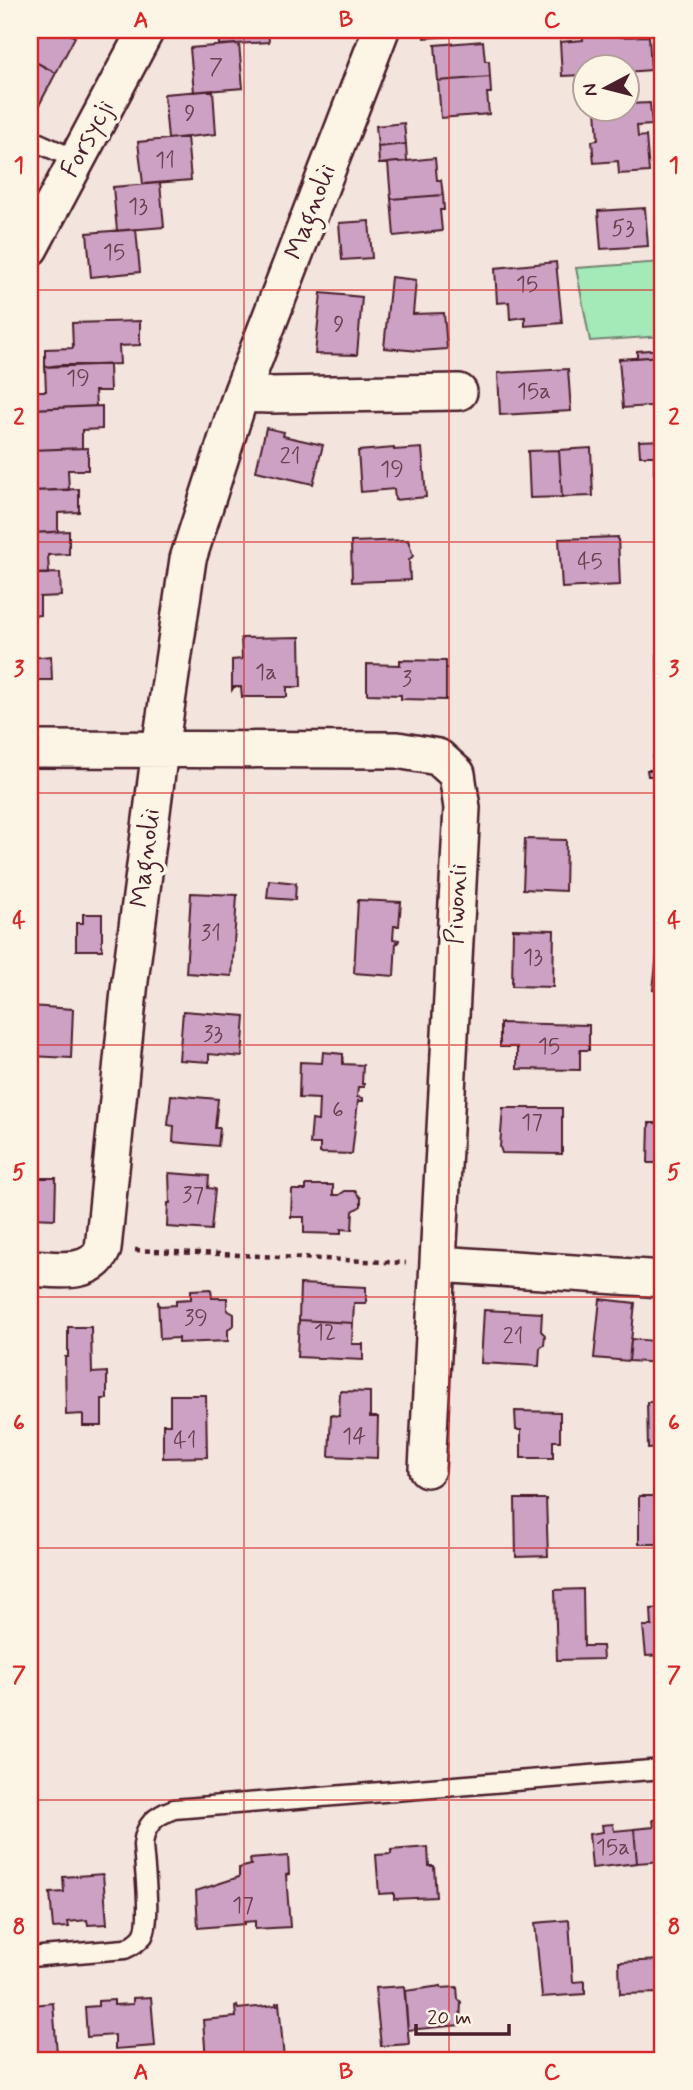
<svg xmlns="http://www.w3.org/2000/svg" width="693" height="2090" viewBox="0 0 693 2090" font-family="Mynerve,sans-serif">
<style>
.green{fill:#a3eab8;stroke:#768472;stroke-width:2}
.building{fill:#cda1c4;stroke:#4a1f2b;stroke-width:2}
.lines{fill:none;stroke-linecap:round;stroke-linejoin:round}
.lane-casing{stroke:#4a1f2b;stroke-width:23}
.street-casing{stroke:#4a1f2b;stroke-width:40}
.path{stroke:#4a1f2b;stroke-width:4.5;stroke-dasharray:5 5;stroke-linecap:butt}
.lane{stroke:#fcf5e5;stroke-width:18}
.street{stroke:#fcf5e5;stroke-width:35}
.grid{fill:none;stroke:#d62828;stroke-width:2;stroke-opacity:0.55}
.labels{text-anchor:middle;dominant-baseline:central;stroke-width:7;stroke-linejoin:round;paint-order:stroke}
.number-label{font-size:23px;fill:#6b4051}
.street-label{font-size:26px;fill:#4a1f2b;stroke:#fcf5e5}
.neatline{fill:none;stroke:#d62828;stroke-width:2.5}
.grid-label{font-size:23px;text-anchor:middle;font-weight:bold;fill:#d62828}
</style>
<rect width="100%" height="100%" fill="#f3e4de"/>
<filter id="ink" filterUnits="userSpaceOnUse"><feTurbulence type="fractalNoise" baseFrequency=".0143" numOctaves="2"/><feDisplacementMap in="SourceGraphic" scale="14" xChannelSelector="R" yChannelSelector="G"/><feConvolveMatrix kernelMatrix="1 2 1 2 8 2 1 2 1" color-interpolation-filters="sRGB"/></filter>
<g filter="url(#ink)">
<path class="green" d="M 663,262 L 663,336 L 590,341 L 576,268 Z"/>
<path class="building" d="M 30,30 L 62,30 L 75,37 L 56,73 L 30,59 Z
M 218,30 L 268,30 L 269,42 L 219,45 Z
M 424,30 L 451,30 L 452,36 L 424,38 Z
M 582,30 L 621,30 L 621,37 L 649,36 L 651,70 L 626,72 L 626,66 L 584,66 L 584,75 L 562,76 L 560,42 L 583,40 Z
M 483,41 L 485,61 L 489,61 L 490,77 L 438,81 L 435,45 Z
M 239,44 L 243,88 L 194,92 L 190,48 Z
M 30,59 L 56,73 L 37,109 L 30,105 Z
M 490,77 L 491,93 L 487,93 L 489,114 L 441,118 L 438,81 Z
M 213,90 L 216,134 L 168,139 L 164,94 Z
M 650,103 L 652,125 L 637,126 L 638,137 L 646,136 L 649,172 L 619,174 L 618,161 L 594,163 L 592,141 L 598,140 L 596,108 L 626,108 L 626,104 Z
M 404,123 L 406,144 L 378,147 L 376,126 Z
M 187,137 L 191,180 L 143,184 L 138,142 Z
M 406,144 L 407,161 L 379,164 L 378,147 Z
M 435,158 L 437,180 L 441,180 L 443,195 L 391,199 L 388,163 Z
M 160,183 L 164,227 L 117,231 L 113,187 Z
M 443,195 L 444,210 L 440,210 L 442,231 L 394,236 L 391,199 Z
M 645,208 L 648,246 L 601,249 L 598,211 Z
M 369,221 L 372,258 L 342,260 L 339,223 Z
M 136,229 L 140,272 L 91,277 L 87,233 Z
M 556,262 L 562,323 L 525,326 L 525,317 L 510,319 L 509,302 L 497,303 L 495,268 Z
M 391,277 L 416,280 L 413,314 L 444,313 L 447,349 L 420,351 L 384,348 Z
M 321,293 L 362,297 L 357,355 L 315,354 Z
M 140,321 L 140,345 L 119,346 L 120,364 L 45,367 L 45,349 L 73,348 L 72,323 Z
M 663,349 L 663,370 L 662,356 L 637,358 L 637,351 Z
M 662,356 L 663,405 L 623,408 L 619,359 Z
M 61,365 L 109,365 L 110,391 L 95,391 L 96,406 L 30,409 L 30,391 L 46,391 L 45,367 Z
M 568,369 L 571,411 L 500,415 L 498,373 Z
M 102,406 L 102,429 L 82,430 L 82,448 L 30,450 L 30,435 L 35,435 L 34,409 Z
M 266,428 L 284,432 L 283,436 L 323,445 L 313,484 L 256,471 Z
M 663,440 L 663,500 L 661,500 L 660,473 L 654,473 L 654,456 L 640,456 L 639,441 Z
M 88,448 L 88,470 L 68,470 L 69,490 L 30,491 L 30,450 Z
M 394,448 L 394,450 L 422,448 L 426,497 L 395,500 L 394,489 L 361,492 L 358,451 Z
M 591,448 L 593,496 L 562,497 L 559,450 Z
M 559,450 L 562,497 L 530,498 L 528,451 Z
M 79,489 L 79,512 L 58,513 L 58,532 L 30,533 L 30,491 Z
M 69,531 L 69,554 L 48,555 L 49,574 L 30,574 L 30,533 Z
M 618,537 L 620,585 L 562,588 L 559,539 Z
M 408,540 L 413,556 L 409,560 L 410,580 L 352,582 L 351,542 Z
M 60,573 L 61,596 L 40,597 L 40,615 L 30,616 L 30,574 Z
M 30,616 L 33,616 L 35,658 L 30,658 Z
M 300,637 L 301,687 L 287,687 L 287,697 L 242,697 L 241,687 L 234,687 L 232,690 L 232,660 L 242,659 L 241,638 Z
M 657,655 L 663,655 L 663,705 L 658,705 Z
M 51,656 L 52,680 L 31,680 L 30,701 L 30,658 Z
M 400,660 L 446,661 L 446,700 L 401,699 L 401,695 L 367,694 L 367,664 L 400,665 Z
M 653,757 L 663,757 L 663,790 L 653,790 L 653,776 L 648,776 L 647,770 L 653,770 Z
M 525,839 L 566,840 L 565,891 L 523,889 Z
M 269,880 L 296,883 L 295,900 L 267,898 Z
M 191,893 L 237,895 L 232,976 L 186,973 Z
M 358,900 L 401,902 L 399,926 L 394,926 L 393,939 L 399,940 L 398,943 L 396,942 L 394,976 L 354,973 Z
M 83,914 L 102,914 L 102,950 L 76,950 L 76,923 L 83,923 Z
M 513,929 L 554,930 L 553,987 L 512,986 Z
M 657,954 L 663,954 L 663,991 L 653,990 Z
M 30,1006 L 73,1009 L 71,1058 L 31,1056 L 30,1062 Z
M 183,1011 L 245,1016 L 242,1057 L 209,1054 L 209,1062 L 179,1060 Z
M 500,1023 L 589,1025 L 589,1050 L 580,1050 L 580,1070 L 517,1069 L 517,1047 L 500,1047 Z
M 323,1052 L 343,1054 L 343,1064 L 363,1065 L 362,1084 L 364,1084 L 364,1087 L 358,1087 L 357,1097 L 363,1098 L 363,1101 L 358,1101 L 352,1154 L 320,1153 L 320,1144 L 310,1144 L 312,1120 L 318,1121 L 319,1099 L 299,1098 L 300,1062 L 322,1063 Z
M 171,1095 L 218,1099 L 215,1128 L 220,1128 L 218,1146 L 173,1142 L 174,1126 L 168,1125 Z
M 503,1108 L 562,1108 L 562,1154 L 502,1153 L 500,1147 Z
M 649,1123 L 663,1123 L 663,1163 L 648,1163 Z
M 169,1173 L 209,1176 L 208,1188 L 215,1189 L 211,1230 L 167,1227 L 168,1203 L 170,1203 Z
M 30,1178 L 56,1178 L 55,1219 L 30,1218 Z
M 306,1185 L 333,1185 L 333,1195 L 339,1195 L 345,1191 L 355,1191 L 361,1198 L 361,1206 L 353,1211 L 352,1230 L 341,1229 L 341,1234 L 304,1233 L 304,1217 L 291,1217 L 292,1190 L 306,1190 Z
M 300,1284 L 366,1287 L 366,1303 L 354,1303 L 353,1323 L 299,1320 Z
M 211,1289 L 212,1298 L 227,1298 L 227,1310 L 234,1314 L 234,1325 L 228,1329 L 228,1341 L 178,1343 L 178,1338 L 160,1339 L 158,1301 L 159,1306 L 176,1305 L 176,1300 L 191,1299 L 191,1290 Z
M 600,1299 L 635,1303 L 629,1361 L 594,1358 Z
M 484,1310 L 542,1313 L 541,1331 L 545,1335 L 544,1345 L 540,1348 L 539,1366 L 481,1363 Z
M 299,1320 L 353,1323 L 352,1344 L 363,1344 L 363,1360 L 297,1357 Z
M 68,1327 L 91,1327 L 92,1373 L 107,1372 L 107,1399 L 102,1399 L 102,1426 L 83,1426 L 83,1414 L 66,1415 L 65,1357 L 68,1357 Z
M 655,1327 L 663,1328 L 663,1363 L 629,1361 L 631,1339 L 654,1341 Z
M 340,1391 L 370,1392 L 370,1417 L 378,1417 L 377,1458 L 329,1456 L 331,1415 L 339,1416 Z
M 170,1395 L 206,1395 L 207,1457 L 163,1458 L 163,1424 L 170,1424 Z
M 647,1402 L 663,1402 L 663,1448 L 648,1449 Z
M 515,1411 L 560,1412 L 560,1441 L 553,1441 L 553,1458 L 521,1458 L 521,1430 L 516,1430 Z
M 639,1496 L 663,1496 L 663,1544 L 639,1544 Z
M 515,1499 L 546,1499 L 548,1556 L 516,1557 Z
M 583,1589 L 584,1646 L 602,1646 L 603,1659 L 557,1660 L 555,1590 Z
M 663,1608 L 663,1655 L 646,1656 L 643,1626 L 652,1626 L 651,1609 Z
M 663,1819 L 663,1861 L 637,1863 L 634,1829 L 654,1827 L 653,1820 Z
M 613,1824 L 614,1831 L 634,1829 L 637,1863 L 592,1868 L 589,1834 L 603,1832 L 602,1825 Z
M 428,1847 L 429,1866 L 434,1866 L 436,1897 L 394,1899 L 394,1893 L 379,1894 L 376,1855 L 391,1854 L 391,1850 Z
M 288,1856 L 289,1874 L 286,1875 L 290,1927 L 255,1929 L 255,1921 L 244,1922 L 244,1924 L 198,1928 L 196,1891 L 239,1877 L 239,1868 L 251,1865 L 250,1859 Z
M 103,1874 L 107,1924 L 88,1925 L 87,1920 L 68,1922 L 69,1927 L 53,1928 L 50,1893 L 64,1892 L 63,1877 Z
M 569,1920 L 573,1982 L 585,1981 L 585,1994 L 542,1997 L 535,1923 Z
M 663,1960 L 663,1993 L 620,1994 L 619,1962 Z
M 404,1986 L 409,2044 L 381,2046 L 375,1988 Z
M 441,1986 L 441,1988 L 457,1987 L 458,1999 L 461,2002 L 460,2025 L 408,2030 L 405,1991 Z
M 151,1997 L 155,2046 L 115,2049 L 115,2035 L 87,2037 L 85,2007 L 98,2006 L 98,2001 L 114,2000 L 114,2005 L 133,2004 L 133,1998 Z
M 279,2002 L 284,2060 L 206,2060 L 203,2020 L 236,2017 L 235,2007 L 237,2006 L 238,2009 L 277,2005 L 276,2003 Z
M 53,2003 L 57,2053 L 30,2055 L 30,2011 L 34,2010 L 33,2005 Z"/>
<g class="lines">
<defs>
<path id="lane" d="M 30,139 L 77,160
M 30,1957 L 125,1949 C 132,1946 138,1942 143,1936 C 152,1921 144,1864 143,1845 C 145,1824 155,1816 174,1809 L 663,1769"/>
<path id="street" d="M 30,248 L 146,30
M 241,394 L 269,395 L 459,392
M 30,749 L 397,750 L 438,757 L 457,774 L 462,808 L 427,1469
M 438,1264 L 663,1279
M 30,1268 C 55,1269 92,1277 103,1249 L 130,981 L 160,750 L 188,559 L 241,394 L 381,30"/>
</defs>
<use href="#lane" class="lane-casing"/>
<use href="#street" class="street-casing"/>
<path class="path" d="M 135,1250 L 406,1263"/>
<use href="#lane" class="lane"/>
<use href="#street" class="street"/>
</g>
</g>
<path class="grid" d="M 244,30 L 244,2060M 449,30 L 449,2060M 30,290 L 663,290M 30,542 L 663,542M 30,793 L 663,793M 30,1045 L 663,1045M 30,1297 L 663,1297M 30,1548 L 663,1548M 30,1800 L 663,1800"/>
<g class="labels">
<g class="number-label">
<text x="216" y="68">7</text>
<text x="190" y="114">9</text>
<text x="165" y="161">11</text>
<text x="138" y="207">13</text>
<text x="623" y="229">53</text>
<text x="114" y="253">15</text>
<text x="527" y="285">15</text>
<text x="339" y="325">9</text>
<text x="78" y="379">19</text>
<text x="534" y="392">15a</text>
<text x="290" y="457">21</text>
<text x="392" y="470">19</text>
<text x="590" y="562">45</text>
<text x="266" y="673">1a</text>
<text x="407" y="680">3</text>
<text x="211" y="934">31</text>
<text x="533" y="958">13</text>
<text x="213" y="1035">33</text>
<text x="549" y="1047">15</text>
<text x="338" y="1111">6</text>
<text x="532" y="1123">17</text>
<text x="193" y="1196">37</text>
<text x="196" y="1319">39</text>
<text x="325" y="1333">12</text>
<text x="513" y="1337">21</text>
<text x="354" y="1437">14</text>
<text x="185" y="1441">41</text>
<text x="613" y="1848">15a</text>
<text x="243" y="1906">17</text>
</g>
<g class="street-label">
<text transform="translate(88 139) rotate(-62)">Forsycji</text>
<text transform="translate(311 212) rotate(-69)">Magnolii</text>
<text transform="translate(146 858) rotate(-83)">Magnolii</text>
<text transform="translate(457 904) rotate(-87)">Piwonii</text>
</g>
</g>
<rect width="693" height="2090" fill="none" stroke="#fcf5e5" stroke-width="77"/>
<g transform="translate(606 88) rotate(263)"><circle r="33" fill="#fcf5e5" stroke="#b59f9b" stroke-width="2"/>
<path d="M0-5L12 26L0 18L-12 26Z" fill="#4a1f2b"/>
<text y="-10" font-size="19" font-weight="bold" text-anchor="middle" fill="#4a1f2b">N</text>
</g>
<path d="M416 2024v10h93v-10" fill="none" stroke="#4a1f2b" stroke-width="3.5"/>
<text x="427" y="2024" font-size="21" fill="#4a1f2b" stroke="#fcf5e5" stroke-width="5" paint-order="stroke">20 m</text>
<rect x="38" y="38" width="616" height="2014" class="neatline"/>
<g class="grid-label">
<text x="141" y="27">A</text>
<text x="346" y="27">B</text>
<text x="552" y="27">C</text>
<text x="19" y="172">1</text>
<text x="674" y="172">1</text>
<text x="19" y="424">2</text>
<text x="674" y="424">2</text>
<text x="19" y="676">3</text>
<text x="674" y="676">3</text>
<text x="19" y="927">4</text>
<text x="674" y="927">4</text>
<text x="19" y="1179">5</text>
<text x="674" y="1179">5</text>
<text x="19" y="1430">6</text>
<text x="674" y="1430">6</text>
<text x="19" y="1682">7</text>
<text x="674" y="1682">7</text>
<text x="19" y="1934">8</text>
<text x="674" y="1934">8</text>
<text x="141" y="2079">A</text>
<text x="346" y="2079">B</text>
<text x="552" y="2079">C</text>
</g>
</svg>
